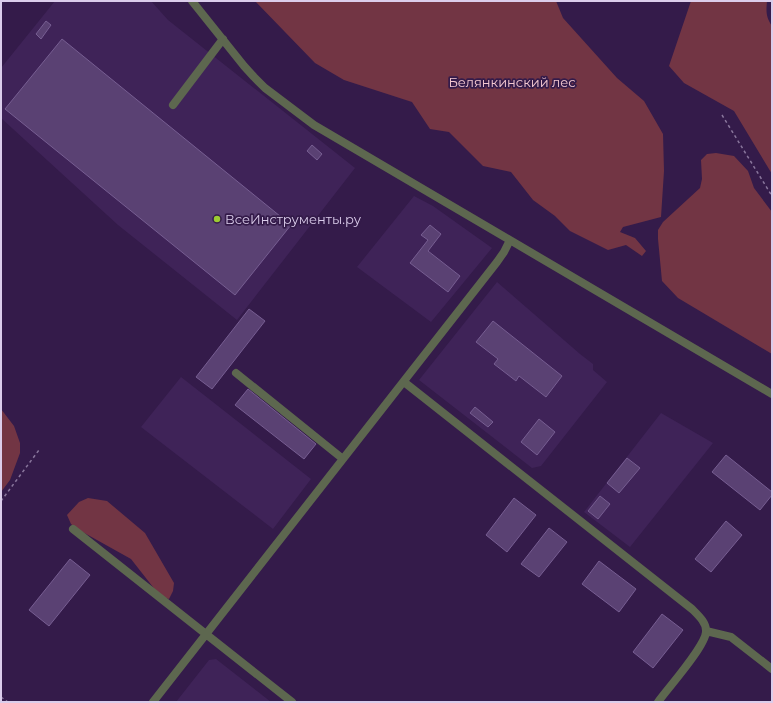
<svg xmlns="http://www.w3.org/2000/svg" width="773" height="703" viewBox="0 0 773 703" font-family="Montserrat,sans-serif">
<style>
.built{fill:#3f2358}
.green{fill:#723544}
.building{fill:#5a4173;stroke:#775e92}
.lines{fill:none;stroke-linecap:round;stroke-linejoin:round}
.path{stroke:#89769c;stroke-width:1.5;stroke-dasharray:3 3;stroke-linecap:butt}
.minor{stroke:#5d674f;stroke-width:8}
.poi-dot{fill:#9ccb32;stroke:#341b4a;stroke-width:1.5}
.labels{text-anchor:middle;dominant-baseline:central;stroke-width:3.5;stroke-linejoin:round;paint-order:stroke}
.park-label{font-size:13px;fill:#f5c9d1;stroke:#341b4a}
.poi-label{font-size:13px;fill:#dbcdeb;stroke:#341b4a;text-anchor:start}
</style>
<rect width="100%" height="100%" fill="#341b4a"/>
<path class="built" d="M 55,1 L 151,1 L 168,20 L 355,168 L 237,320 L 118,225 L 1,118 L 1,68 Z
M 414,196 L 433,206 L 492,248 L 431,322 L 357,267 Z
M 497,282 L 580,354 L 593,364 L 593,370 L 607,382 L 541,466 L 532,468 L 419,380 Z
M 181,377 L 311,479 L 273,529 L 141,427 Z
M 661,413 L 713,443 L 630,547 L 584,512 Z
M 216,659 L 257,691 L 271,702 L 176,702 L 209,660 Z"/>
<path class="green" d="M 255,1 L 556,1 L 563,18 L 617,78 L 644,101 L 663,134 L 664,171 L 661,217 L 623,227 L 620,232 L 635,238 L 646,251 L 642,256 L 626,245 L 608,250 L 570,231 L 555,216 L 533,200 L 511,172 L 483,166 L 449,132 L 430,129 L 412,102 L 344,80 L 315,63 Z
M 691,1 L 767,1 C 766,12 766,17 772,26 L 772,174 L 734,111 L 684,83 L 669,66 Z
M 716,153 L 734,156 L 748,171 L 754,188 L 772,212 L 772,354 L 678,298 L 662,281 L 658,239 L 658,230 L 663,222 L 700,188 L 702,179 L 701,160 L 707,154 Z
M 1,409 L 14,426 L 20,443 L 20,453 L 10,480 L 1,492 Z
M 88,498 L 107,501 L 145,533 L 174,583 L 173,591 L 169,599 L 160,596 L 131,559 L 79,530 L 71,524 L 67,515 L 79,502 Z"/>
<path class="building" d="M 46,21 L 51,25 L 41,39 L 36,34 Z
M 62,39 L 291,225 L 235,295 L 5,109 Z
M 312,145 L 322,154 L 317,160 L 307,151 Z
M 430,225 L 441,234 L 428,251 L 460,276 L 448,292 L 410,263 L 428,240 L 421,235 Z
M 249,309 L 265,321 L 212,389 L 196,377 Z
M 493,321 L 562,376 L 546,397 L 519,376 L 516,381 L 494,364 L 498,359 L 476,342 Z
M 248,389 L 316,444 L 304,459 L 235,405 Z
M 475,407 L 493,422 L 488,427 L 470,413 Z
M 539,419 L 555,432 L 537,455 L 521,442 Z
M 726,455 L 772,492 L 772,495 L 760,510 L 712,472 Z
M 627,458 L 640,468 L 619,493 L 607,483 Z
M 600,496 L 610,504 L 598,519 L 588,511 Z
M 514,498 L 536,515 L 507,552 L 486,535 Z
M 726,521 L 742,535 L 711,572 L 695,559 Z
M 549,528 L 567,542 L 539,577 L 521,564 Z
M 70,559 L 90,575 L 49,626 L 29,610 Z
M 599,561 L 636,589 L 619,612 L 582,584 Z
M 662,614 L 683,630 L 653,668 L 633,652 Z"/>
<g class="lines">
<path class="path" d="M 722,115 L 772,196
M 1,501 L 39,450
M 1,697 L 8,702"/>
<path class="minor" d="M 192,1 L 244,66 L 254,77 L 265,88 L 314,125 L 772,394
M 173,105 L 223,39
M 236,373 L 343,459
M 404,382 L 692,609 C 698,615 707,623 706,632 C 705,647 668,688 658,702
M 73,529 L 292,702
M 706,631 L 731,637 L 772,669
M 153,702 L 375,418 L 497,262 L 504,252 L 510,240"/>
</g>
<circle class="poi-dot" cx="217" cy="219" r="4"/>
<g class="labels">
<g class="park-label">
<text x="512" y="82">Белянкинский лес</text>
</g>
<g class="poi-label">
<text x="225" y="219">ВсеИнструменты.ру</text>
</g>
</g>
<rect width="773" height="703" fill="none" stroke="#dbcdeb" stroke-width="4"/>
</svg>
